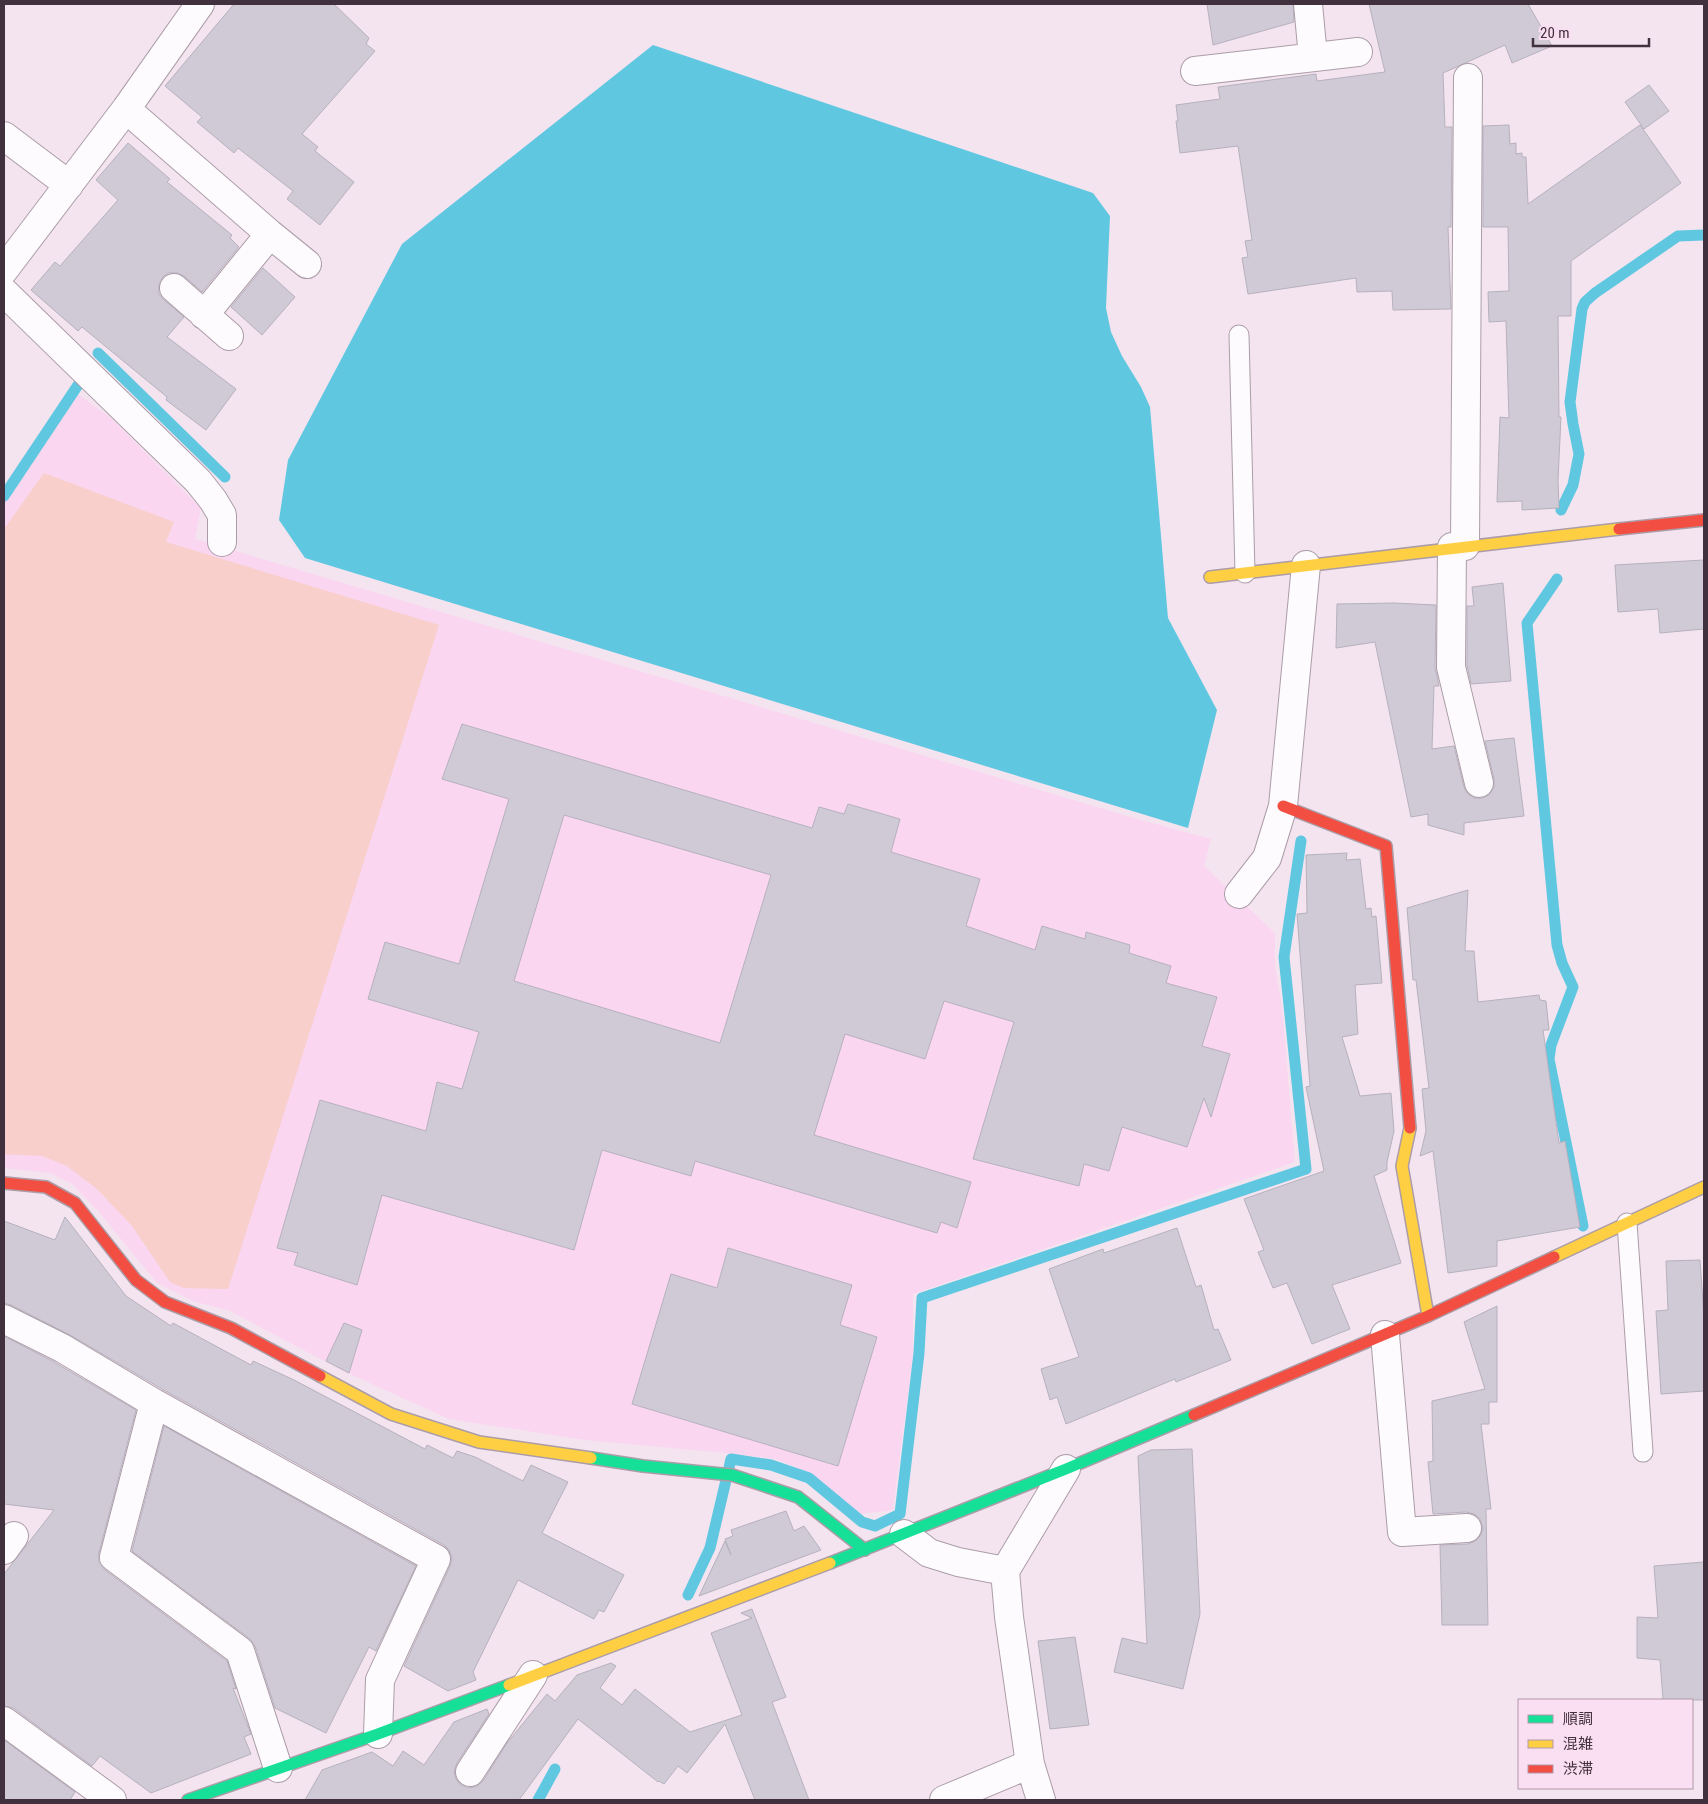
<svg xmlns="http://www.w3.org/2000/svg" width="1708" height="1804" viewBox="0 0 1708 1804" font-family="'Roboto Condensed','Noto Sans JP',sans-serif">
<style>
.built{fill:#fad6f0}
.green{fill:#f8cfca}
.water{fill:#60c7e0}
.lines{fill:none;stroke-linecap:round;stroke-linejoin:round}
.stream{stroke:#60c7e0;stroke-width:11}
.building{fill:#d0cad7;stroke:#b6b1be;fill-rule:evenodd}
.lane-casing{stroke:#ab9da8;stroke-width:21}
.street-casing{stroke:#ab9da8;stroke-width:30}
.fast-casing{stroke:#ab9da8;stroke-width:14}
.slow-casing{stroke:#ab9da8;stroke-width:14}
.jam-casing{stroke:#ab9da8;stroke-width:14}
.lane{stroke:#fdfbfd;stroke-width:19}
.street{stroke:#fdfbfd;stroke-width:28}
.fast{stroke:#16e098;stroke-width:11}
.slow{stroke:#ffcf43;stroke-width:11}
.jam{stroke:#f24e42;stroke-width:11}
</style>
<rect width="100%" height="100%" fill="#f4e4ef"/>
<path class="built" d="M 78,394 L 112,419 L 201,508 L 195,539 L 1134,818 L 1211,839 L 1204,866 L 1275,933 L 1275,966 L 1282,1007 L 1295,1162 L 913,1294 L 913,1355 L 893,1510 L 861,1514 L 808,1472 L 775,1459 L 726,1453 L 585,1440 L 449,1419 L 341,1370 L 230,1311 L 193,1301 L 157,1283 L 98,1211 L 72,1184 L 50,1173 L 4,1168 L 4,503 Z"/>
<path class="green" d="M 44,473 L 174,522 L 166,542 L 439,625 L 228,1289 L 184,1288 L 170,1282 L 132,1226 L 97,1189 L 67,1166 L 42,1156 L 4,1154 L 4,529 Z"/>
<path class="water" d="M 653,45 L 1093,193 L 1110,216 L 1106,308 L 1111,332 L 1122,356 L 1141,387 L 1150,407 L 1168,618 L 1217,710 L 1188,828 L 305,558 L 279,520 L 288,460 L 402,244 Z"/>
<g class="lines">
<path class="stream" d="M 98,353 L 225,477
M 4,496 L 78,385
M 1561,510 L 1573,485 L 1579,454 L 1573,424 L 1570,402 L 1582,309 L 1585,302 L 1595,293 L 1678,236 L 1704,235
M 1557,579 L 1527,623 L 1557,945 L 1562,963 L 1573,987 L 1551,1045 L 1549,1059 L 1583,1226
M 688,1595 L 710,1548 L 731,1459 L 771,1465 L 809,1478 L 862,1522 L 875,1526 L 900,1514 L 919,1353 L 922,1298 L 1306,1169 L 1284,957 L 1301,841
M 538,1800 L 555,1769"/>
</g>
<path class="building" d="M 234,4 L 334,4 L 369,38 L 366,44 L 375,51 L 302,134 L 318,147 L 315,151 L 354,182 L 320,225 L 287,199 L 293,191 L 238,148 L 234,153 L 197,122 L 202,117 L 165,86 Z
M 1207,4 L 1293,4 L 1294,22 L 1213,45 Z
M 1369,4 L 1528,4 L 1552,46 L 1512,63 L 1505,45 L 1443,73 L 1445,127 L 1452,127 L 1451,227 L 1448,227 L 1451,309 L 1393,310 L 1392,291 L 1357,292 L 1356,278 L 1248,294 L 1242,258 L 1248,257 L 1245,241 L 1252,240 L 1238,146 L 1180,153 L 1176,121 L 1178,121 L 1176,105 L 1220,99 L 1218,87 L 1316,74 L 1317,81 L 1385,72 Z
M 1649,85 L 1669,111 L 1644,129 L 1625,102 Z
M 1509,125 L 1510,144 L 1516,143 L 1516,154 L 1522,153 L 1522,157 L 1526,157 L 1528,204 L 1640,125 L 1681,183 L 1571,261 L 1571,316 L 1558,316 L 1559,417 L 1561,417 L 1558,480 L 1559,508 L 1522,510 L 1522,501 L 1497,502 L 1500,417 L 1509,418 L 1506,321 L 1489,322 L 1488,292 L 1509,291 L 1508,227 L 1483,227 L 1483,126 Z
M 128,143 L 170,179 L 167,182 L 232,235 L 230,238 L 239,247 L 202,292 L 184,276 L 177,273 L 168,273 L 163,277 L 159,285 L 159,294 L 163,299 L 184,317 L 167,337 L 236,389 L 206,430 L 166,400 L 167,397 L 82,327 L 78,331 L 31,290 L 55,262 L 60,266 L 118,200 L 96,180 Z
M 263,268 L 295,297 L 262,335 L 231,307 Z
M 1704,560 L 1704,629 L 1660,633 L 1658,609 L 1618,612 L 1615,565 Z
M 1503,583 L 1511,681 L 1471,684 L 1467,665 L 1467,606 L 1474,606 L 1472,587 Z
M 1394,603 L 1436,605 L 1435,667 L 1439,686 L 1434,686 L 1432,749 L 1454,746 L 1464,787 L 1467,793 L 1474,798 L 1482,798 L 1489,795 L 1494,787 L 1494,779 L 1485,741 L 1514,738 L 1524,816 L 1464,823 L 1464,835 L 1428,825 L 1428,814 L 1411,817 L 1375,642 L 1336,648 L 1337,604 Z
M 462,724 L 812,828 L 819,807 L 844,814 L 848,804 L 900,819 L 891,852 L 980,879 L 966,926 L 1035,950 L 1042,926 L 1085,939 L 1086,932 L 1130,945 L 1129,953 L 1171,966 L 1166,983 L 1217,997 L 1202,1046 L 1230,1054 L 1211,1117 L 1204,1098 L 1187,1147 L 1122,1127 L 1109,1171 L 1084,1164 L 1079,1186 L 973,1159 L 1014,1022 L 944,1001 L 925,1059 L 845,1034 L 814,1135 L 971,1182 L 957,1228 L 941,1222 L 937,1233 L 695,1161 L 691,1176 L 602,1150 L 574,1250 L 382,1195 L 357,1285 L 294,1265 L 298,1253 L 277,1248 L 320,1100 L 426,1131 L 437,1082 L 462,1089 L 479,1032 L 368,999 L 385,942 L 459,964 L 509,799 L 442,779 ZM 564,815 L 771,875 L 720,1043 L 514,981 Z
M 1347,853 L 1346,860 L 1360,859 L 1366,909 L 1371,908 L 1372,917 L 1376,916 L 1382,983 L 1355,985 L 1358,1034 L 1342,1037 L 1360,1096 L 1391,1093 L 1394,1131 L 1387,1162 L 1387,1170 L 1374,1176 L 1401,1263 L 1332,1285 L 1350,1329 L 1312,1344 L 1287,1283 L 1273,1288 L 1258,1252 L 1264,1250 L 1244,1199 L 1324,1171 L 1306,1087 L 1310,1086 L 1297,914 L 1307,913 L 1306,855 Z
M 1468,890 L 1465,951 L 1474,951 L 1478,1002 L 1539,995 L 1540,1000 L 1546,1001 L 1549,1030 L 1543,1030 L 1559,1143 L 1565,1141 L 1580,1227 L 1497,1241 L 1497,1266 L 1448,1273 L 1433,1151 L 1420,1156 L 1426,1131 L 1422,1089 L 1429,1088 L 1416,980 L 1413,980 L 1407,908 Z
M 65,1217 L 126,1296 L 171,1326 L 173,1323 L 251,1365 L 253,1361 L 294,1380 L 425,1449 L 427,1445 L 453,1458 L 457,1451 L 475,1457 L 523,1481 L 531,1465 L 568,1482 L 542,1533 L 624,1575 L 604,1612 L 599,1610 L 594,1619 L 518,1580 L 473,1672 L 476,1680 L 448,1691 L 404,1666 L 450,1566 L 452,1558 L 449,1550 L 444,1545 L 162,1389 L 70,1335 L 11,1305 L 4,1303 L 4,1221 L 55,1240 Z
M 1177,1228 L 1196,1287 L 1201,1285 L 1214,1330 L 1218,1329 L 1231,1360 L 1176,1382 L 1175,1379 L 1066,1424 L 1057,1397 L 1050,1400 L 1041,1369 L 1079,1357 L 1049,1269 L 1103,1249 L 1104,1253 Z
M 728,1248 L 852,1285 L 840,1325 L 877,1337 L 838,1466 L 632,1404 L 671,1274 L 717,1288 Z
M 1700,1260 L 1704,1317 L 1704,1391 L 1661,1394 L 1656,1311 L 1668,1310 L 1666,1261 Z
M 1497,1306 L 1497,1402 L 1489,1402 L 1489,1424 L 1481,1424 L 1491,1509 L 1486,1509 L 1488,1625 L 1442,1625 L 1440,1545 L 1468,1544 L 1475,1541 L 1481,1535 L 1483,1528 L 1480,1519 L 1474,1514 L 1466,1512 L 1433,1514 L 1428,1462 L 1433,1461 L 1432,1401 L 1485,1389 L 1464,1322 Z
M 344,1323 L 362,1330 L 349,1373 L 326,1361 Z
M 4,1336 L 54,1362 L 136,1410 L 99,1553 L 99,1562 L 105,1570 L 227,1661 L 236,1689 L 233,1688 L 251,1734 L 244,1737 L 251,1754 L 151,1793 L 100,1756 L 92,1766 L 13,1708 L 4,1706 L 4,1574 L 54,1510 L 4,1504 Z
M 164,1426 L 416,1566 L 376,1651 L 369,1647 L 326,1733 L 275,1708 L 255,1646 L 250,1639 L 132,1551 Z
M 1192,1449 L 1200,1614 L 1183,1689 L 1114,1672 L 1122,1638 L 1147,1644 L 1138,1456 L 1151,1450 Z
M 786,1511 L 794,1531 L 804,1526 L 821,1550 L 699,1596 L 725,1541 L 731,1555 L 725,1539 L 733,1536 L 731,1530 Z
M 1704,1562 L 1704,1700 L 1663,1700 L 1660,1660 L 1637,1658 L 1637,1617 L 1658,1618 L 1654,1566 Z
M 752,1609 L 786,1697 L 772,1702 L 809,1800 L 755,1800 L 725,1724 L 687,1773 L 678,1766 L 664,1784 L 659,1781 L 658,1782 L 578,1719 L 519,1800 L 305,1800 L 322,1770 L 372,1752 L 393,1766 L 403,1751 L 424,1765 L 454,1722 L 487,1709 L 489,1714 L 457,1763 L 454,1771 L 456,1779 L 461,1785 L 469,1788 L 477,1786 L 483,1781 L 507,1743 L 547,1694 L 555,1701 L 577,1675 L 611,1663 L 616,1666 L 600,1688 L 622,1705 L 635,1689 L 690,1732 L 742,1715 L 711,1633 L 752,1618 L 741,1613 Z
M 1075,1637 L 1089,1725 L 1050,1729 L 1038,1641 Z
M 4,1740 L 75,1792 L 70,1800 L 4,1800 Z"/>
<g class="lines">
<defs>
<path id="lane" d="M 1239,335 L 1245,573
M 1627,1223 L 1643,1452"/>
<path id="street" d="M 1308,4 L 1313,57
M 1195,71 L 1358,52
M 126,109 L 270,234 L 307,264
M 4,136 L 69,185
M 4,270 L 126,109 L 200,4
M 174,288 L 229,336
M 4,292 L 198,481 L 213,500 L 222,515 L 222,542
M 204,315 L 270,234
M 1465,546 L 1468,78
M 1452,547 L 1451,667 L 1479,783
M 1239,894 L 1267,858 L 1283,806 L 1306,565
M 4,1319 L 62,1348 L 154,1403 L 436,1559 L 380,1680 L 378,1734
M 1385,1335 L 1402,1532 L 1467,1528
M 154,1403 L 114,1557 L 240,1651 L 278,1768
M 904,1534 L 929,1553 L 958,1562 L 1005,1571
M 4,1550 L 14,1536
M 4,1721 L 112,1800
M 470,1772 L 533,1675
M 944,1800 L 1030,1764
M 1041,1800 L 1030,1764 L 1009,1617 L 1005,1571 L 1066,1469"/>
<path id="fast" d="M 591,1458 L 643,1466 L 732,1475 L 798,1497 L 865,1550
M 830,1563 L 1066,1469 L 1194,1415
M 188,1800 L 378,1734 L 509,1685"/>
<path id="slow" d="M 1210,577 L 1619,529
M 1410,1128 L 1402,1166 L 1428,1316
M 1554,1257 L 1704,1187
M 320,1376 L 391,1414 L 479,1442 L 591,1458
M 509,1685 L 830,1563"/>
<path id="jam" d="M 1619,529 L 1704,520
M 1283,806 L 1386,846 L 1410,1128
M 4,1183 L 46,1187 L 75,1203 L 136,1280 L 165,1302 L 231,1328 L 320,1376
M 1194,1415 L 1428,1316 L 1554,1257"/>
</defs>
<use href="#lane" class="lane-casing"/>
<use href="#street" class="street-casing"/>
<use href="#fast" class="fast-casing"/>
<use href="#slow" class="slow-casing"/>
<use href="#jam" class="jam-casing"/>
<use href="#lane" class="lane"/>
<use href="#street" class="street"/>
<use href="#fast" class="fast"/>
<use href="#slow" class="slow"/>
<use href="#jam" class="jam"/>
</g>
<rect width="1708" height="1804" fill="none" stroke="#41303d" stroke-width="10"/>
<rect x="1518" y="1699" width="175" height="90" fill="#fadef2" stroke="#b098aa"/>
<rect x="1528" y="1715" width="25" height="8" fill="#16e098" stroke="#b098aa"/>
<text x="1563" y="1724" font-size="15" fill="#41303d">順調</text>
<rect x="1528" y="1740" width="25" height="8" fill="#ffcf43" stroke="#b098aa"/>
<text x="1563" y="1749" font-size="15" fill="#41303d">混雑</text>
<rect x="1528" y="1765" width="25" height="8" fill="#f24e42" stroke="#b098aa"/>
<text x="1563" y="1774" font-size="15" fill="#41303d">渋滞</text>
<path d="M1533 38v8h116v-8" fill="none" stroke="#41303d" stroke-width="2.5"/>
<text x="1540" y="38" font-size="15" fill="#41303d" stroke="#fadef2" stroke-width="4" paint-order="stroke">20 m</text>
</svg>
